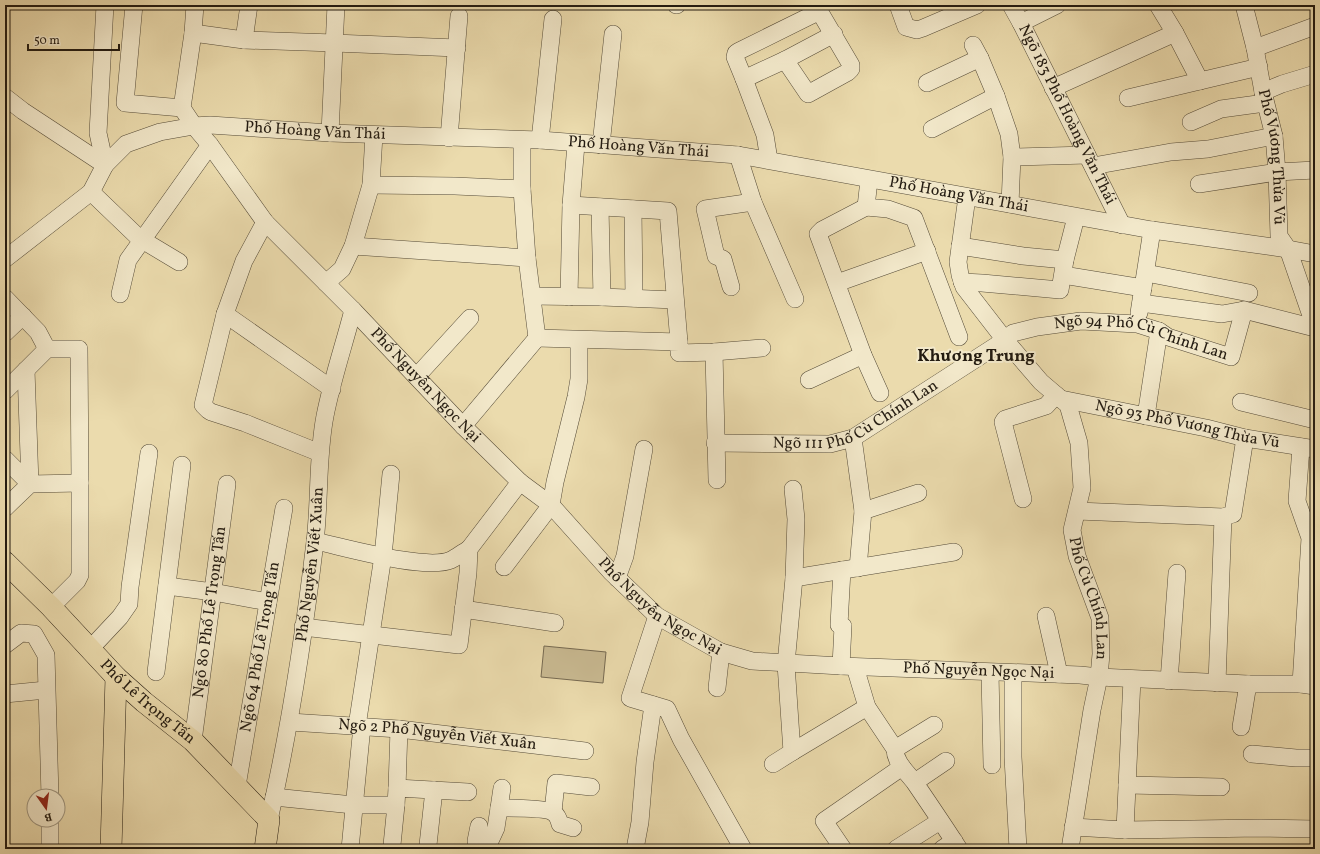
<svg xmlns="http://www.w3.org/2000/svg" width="1320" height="854" viewBox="0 0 1320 854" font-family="Vollkorn,serif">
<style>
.green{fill:#c9ba92;stroke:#766a52}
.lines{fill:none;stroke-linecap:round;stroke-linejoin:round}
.minor-casing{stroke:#554b38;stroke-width:18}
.major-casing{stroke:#231b11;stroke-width:22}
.minor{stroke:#f2e8ca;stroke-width:17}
.major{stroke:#ebdbad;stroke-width:21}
.labels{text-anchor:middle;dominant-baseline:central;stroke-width:4;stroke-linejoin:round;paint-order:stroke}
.street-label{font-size:16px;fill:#231b11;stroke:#f2e8ca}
.neighbourhood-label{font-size:17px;font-weight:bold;fill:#231b11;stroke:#f2e8ca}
</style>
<rect width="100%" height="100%" fill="#ebdbad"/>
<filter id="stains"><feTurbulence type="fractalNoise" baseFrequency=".005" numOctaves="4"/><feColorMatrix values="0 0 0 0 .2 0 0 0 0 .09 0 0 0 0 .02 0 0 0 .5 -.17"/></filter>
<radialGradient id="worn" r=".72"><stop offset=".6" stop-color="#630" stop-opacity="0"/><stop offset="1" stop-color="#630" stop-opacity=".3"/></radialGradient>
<path class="green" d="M 544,646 L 606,652 L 603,683 L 541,677 Z"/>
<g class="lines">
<defs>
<g id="minor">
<path d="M 134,5 L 125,103 L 182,108"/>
<path id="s1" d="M 195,5 L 193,33 L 182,108 L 194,126 L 210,145 L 265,222 L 353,310 L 463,426 L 520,482 L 551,505 L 611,572 L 657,616 L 721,652 L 752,661 L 841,666 L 1080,675 L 1099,677 L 1248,684 L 1301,684 L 1315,686"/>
<path d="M 676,5 L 677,5"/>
<path d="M 898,5 L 906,27 L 917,30 L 923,28 L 977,5"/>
<path id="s2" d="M 1011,5 L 1021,23 L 1122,225"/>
<path d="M 1158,5 L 1175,33 L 1200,81"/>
<path id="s3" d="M 1244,5 L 1255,48 L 1263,92 L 1274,136 L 1277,172 L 1279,236 L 1288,249 L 1315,327"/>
<path d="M 1021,23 L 1057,5"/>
<path d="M 193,33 L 244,40 L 334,43 L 457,48"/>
<path d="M 244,40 L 249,5"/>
<path d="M 973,45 L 980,58 L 996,96 L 1009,134 L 1012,157 L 1010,204"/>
<path d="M 1255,48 L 1315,26"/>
<path d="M 744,79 L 735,57 L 736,53 L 739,51 L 814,14 L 818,13 L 821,14 L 851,65 L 851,69 L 848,72 L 808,94 L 785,60"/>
<path d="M 927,83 L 980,58"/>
<path d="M 1053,88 L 1175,33"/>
<path d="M 1263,92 L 1282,84 L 1315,74"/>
<path d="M 5,97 L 23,111 L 105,165"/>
<path d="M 1128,98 L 1259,67"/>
<path d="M 1191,122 L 1221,109 L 1265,103"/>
<path d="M 932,129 L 996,96"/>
<path d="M 330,133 L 336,5"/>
<path d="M 449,138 L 459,16"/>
<path d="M 522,140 L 522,189 L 527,258 L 537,338"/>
<path d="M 540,140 L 553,19"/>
<path d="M 601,145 L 613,34"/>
<path d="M 738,155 L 753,202 L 795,299"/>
<path d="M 1012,157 L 1087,155"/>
<path d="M 769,160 L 765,135 L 744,79 L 785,60 L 834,34"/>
<path d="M 105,165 L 98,133 L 105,5"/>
<path d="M 1093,166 L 1171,152 L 1208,149 L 1274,136"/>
<path d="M 869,180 L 866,207 L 888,209 L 914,218 L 959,337"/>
<path d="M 1199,184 L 1277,172 L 1315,170"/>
<path d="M 371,185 L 455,186 L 522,189"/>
<path d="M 91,192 L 139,238 L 179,262"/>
<path id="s4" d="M 967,197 L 958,262 L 960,275 L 964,287 L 1005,340 L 1041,382 L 1068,405 L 1079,443 L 1082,488 L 1072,530 L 1077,556 L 1100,618 L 1101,654 L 1099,677 L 1092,710 L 1070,849"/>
<path d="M 571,205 L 668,211 L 679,342"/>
<path d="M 600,207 L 602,297"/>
<path d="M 866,207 L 822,230 L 818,234 L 863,355 L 880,393"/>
<path d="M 633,209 L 634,298"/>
<path d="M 265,222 L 244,261 L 225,314 L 203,405 L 208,410 L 211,412 L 245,423 L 320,453"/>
<path d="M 353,246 L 527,258"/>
<path d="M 960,246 L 1023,256 L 1065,260"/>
<path id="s5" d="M 5,259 L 91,192 L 105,165 L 126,144 L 160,132 L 194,126 L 210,125 L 330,133 L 540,140 L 738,155 L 1152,230 L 1288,249 L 1315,254"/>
<path d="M 1146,273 L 1249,293"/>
<path d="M 1063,275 L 1143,288"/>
<path d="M 962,282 L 982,283 L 1060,290 L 1065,260 L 1076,217"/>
<path d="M 326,283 L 342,269 L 353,246 L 371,185 L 374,135"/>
<path d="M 837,283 L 927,251"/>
<path d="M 731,287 L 723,259 L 716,256 L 705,209 L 753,202"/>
<path d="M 120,294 L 128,260 L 210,145"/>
<path d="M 532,296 L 602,297 L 675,300"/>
<path d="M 569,297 L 571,205 L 576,144"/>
<path d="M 5,298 L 38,332 L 47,349"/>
<path d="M 1141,303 L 1222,314 L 1244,310 L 1315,328"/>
<path d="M 1139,313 L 1152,230"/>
<path d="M 225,314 L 332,389"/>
<path d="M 5,333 L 23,316"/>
<path d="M 537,338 L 679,342 L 679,353 L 714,352 L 762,348"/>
<path d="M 714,352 L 717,480"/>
<path d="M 26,370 L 30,484"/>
<path d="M 417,376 L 470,318"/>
<path d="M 809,380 L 863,355"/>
<path d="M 5,391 L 47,349 L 79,349 L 80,483 L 30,484 L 5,508"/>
<path id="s6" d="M 1061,399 L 1206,428 L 1245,438 L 1315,449"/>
<path d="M 1241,402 L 1315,420"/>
<path d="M 1146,416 L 1159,331"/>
<path d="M 463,426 L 537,338"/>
<path d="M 853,438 L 863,511"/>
<path id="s7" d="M 715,443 L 830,444 L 853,438 L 1005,340 L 1013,333 L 1037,327 L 1081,321 L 1137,324 L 1159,331 L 1168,337 L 1231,357 L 1244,310"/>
<path d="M 5,459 L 30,484"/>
<path d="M 1023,499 L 1003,422 L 1005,419 L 1046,406 L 1056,395"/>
<path d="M 1077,511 L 1223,517 L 1233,514 L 1245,438"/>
<path d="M 315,541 C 344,547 426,571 451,560 C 457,557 463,552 469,549"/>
<path d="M 504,567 L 551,505 L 555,482 L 576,397 L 579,379 L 579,340"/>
<path d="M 858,568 L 863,511 L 918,493"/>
<path d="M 617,578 L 625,556 L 644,449"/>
<path d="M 794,578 L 954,552"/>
<path d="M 167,586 L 213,592 L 268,602"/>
<path d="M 51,607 L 77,581 L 80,575 L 80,483"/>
<path d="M 463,609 L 555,623"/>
<path d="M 657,616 L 630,698 L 667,709 L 681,739 L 743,849"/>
<path d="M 1046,616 L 1059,674"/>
<path d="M 303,627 L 459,645 L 468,573 L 469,549 L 520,482"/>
<path d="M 5,645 L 21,633 L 34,634 L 46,655 L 50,796"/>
<path d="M 90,649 L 120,617 L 129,604 L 130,587 L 149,453"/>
<path d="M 841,666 L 843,626 L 839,625 L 842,570"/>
<path d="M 855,667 L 867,707 L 895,749 C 895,763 908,773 915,783 C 930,805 945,827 959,849"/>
<path d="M 156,672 L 182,465"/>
<path d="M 990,673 L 992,765"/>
<path d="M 1013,673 L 1013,757 L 1018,849"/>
<path d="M 1169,681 L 1177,573"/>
<path d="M 1217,683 L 1223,517"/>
<path d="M 1301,684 L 1310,538 L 1297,501 L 1301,447"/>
<path d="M 717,688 L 721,652"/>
<path d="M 5,694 L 46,690"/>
<path id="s8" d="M 290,722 L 399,729 L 585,751"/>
<path d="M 357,726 L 383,556 L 391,474"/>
<path d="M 1241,727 L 1248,684"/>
<path id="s9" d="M 193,741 L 227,484"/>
<path d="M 895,749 L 934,725"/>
<path d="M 792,752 L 867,707"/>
<path d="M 1252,754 L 1296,758 L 1315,758"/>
<path d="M 773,764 L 792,752 L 786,664 L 794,578 L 796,519 L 793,489"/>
<path d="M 915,782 L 946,761"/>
<path d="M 1127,785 L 1221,787"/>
<path id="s10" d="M 237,786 L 284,508"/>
<path d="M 397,788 L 399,729"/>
<path d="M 274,797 L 353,805 L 396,805 L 397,788 L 468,792"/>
<path d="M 499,808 C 510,808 548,808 554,813 C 558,816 559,820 560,824 L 573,828"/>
<path d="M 553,812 L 556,783 L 591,787"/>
<path id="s11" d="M 269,820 C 290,728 304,635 315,542 C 320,500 317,457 325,416 C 332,380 344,345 353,310"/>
<path d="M 479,826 L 476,841 L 482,848"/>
<path d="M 1073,827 L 1125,830 L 1261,828 L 1315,829"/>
<path d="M 1125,830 L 1132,679"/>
<path d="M 392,845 L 396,805"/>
<path d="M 428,845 L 434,790"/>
<path d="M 50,849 L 50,820"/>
<path d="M 350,849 L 362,726"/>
<path d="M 481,849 L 490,841 L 496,828 L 502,788"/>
<path d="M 635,849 L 640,822 L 645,762 L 653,705"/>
<path d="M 843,849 L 824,821 L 902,767"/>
<path d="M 896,849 L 940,821"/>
<path d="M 942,849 L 954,841"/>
</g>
<g id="major">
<path id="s12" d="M 5,562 L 51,607 L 116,677 L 144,702 L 193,741 L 269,820 L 265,849"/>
<path d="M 111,849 L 116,677"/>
</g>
</defs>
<use href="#minor" class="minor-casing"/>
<use href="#major" class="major-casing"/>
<use href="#minor" class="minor"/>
<use href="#major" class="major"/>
</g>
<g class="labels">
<g class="street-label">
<text stroke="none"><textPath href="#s2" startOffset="123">Ngõ 183 Phố Hoàng Văn Thái</textPath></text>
<text stroke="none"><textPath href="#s5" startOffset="361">Phố Hoàng Văn Thái</textPath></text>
<text stroke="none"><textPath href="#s5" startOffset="685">Phố Hoàng Văn Thái</textPath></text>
<text stroke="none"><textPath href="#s3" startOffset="155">Phố Vương Thừa Vũ</textPath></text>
<text stroke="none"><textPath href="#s5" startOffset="1009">Phố Hoàng Văn Thái</textPath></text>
<text stroke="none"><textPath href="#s7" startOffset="462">Ngõ 94 Phố Cù Chính Lan</textPath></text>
<text stroke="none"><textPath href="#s1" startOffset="474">Phố Nguyễn Ngọc Nại</textPath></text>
<text stroke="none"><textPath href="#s7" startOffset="148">Ngõ 111 Phố Cù Chính Lan</textPath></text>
<text stroke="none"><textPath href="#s6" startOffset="129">Ngõ 93 Phố Vương Thừa Vũ</textPath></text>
<text stroke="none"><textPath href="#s11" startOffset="259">Phố Nguyễn Viết Xuân</textPath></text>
<text stroke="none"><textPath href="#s4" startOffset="448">Phố Cù Chính Lan</textPath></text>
<text stroke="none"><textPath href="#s1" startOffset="798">Phố Nguyễn Ngọc Nại</textPath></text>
<text stroke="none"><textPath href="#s9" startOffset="130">Ngõ 80 Phố Lê Trọng Tấn</textPath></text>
<text stroke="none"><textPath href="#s10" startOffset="141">Ngõ 64 Phố Lê Trọng Tấn</textPath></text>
<text stroke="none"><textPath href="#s1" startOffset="1134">Phố Nguyễn Ngọc Nại</textPath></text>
<text stroke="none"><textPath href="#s12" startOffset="200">Phố Lê Trọng Tấn</textPath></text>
<text stroke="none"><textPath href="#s8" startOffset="148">Ngõ 2 Phố Nguyễn Viết Xuân</textPath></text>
</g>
<g class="neighbourhood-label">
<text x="976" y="356">Khương Trung</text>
</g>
</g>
<rect width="1320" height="854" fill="none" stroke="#ebdbad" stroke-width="20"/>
<rect x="6" y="6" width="1308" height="842" fill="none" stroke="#231b11" stroke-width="2"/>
<rect x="10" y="10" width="1300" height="834" fill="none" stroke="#231b11"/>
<g transform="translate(46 808) rotate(166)"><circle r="19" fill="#f2e8ca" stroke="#9f9680"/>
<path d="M0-3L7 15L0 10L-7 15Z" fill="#8f2418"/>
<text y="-6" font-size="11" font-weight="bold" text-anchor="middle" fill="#231b11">B</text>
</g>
<path d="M28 44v6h91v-6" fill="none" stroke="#231b11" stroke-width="2"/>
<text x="34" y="44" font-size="12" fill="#231b11" stroke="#f2e8ca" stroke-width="3" paint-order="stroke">50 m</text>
<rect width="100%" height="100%" filter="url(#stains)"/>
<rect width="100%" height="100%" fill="url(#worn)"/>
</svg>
